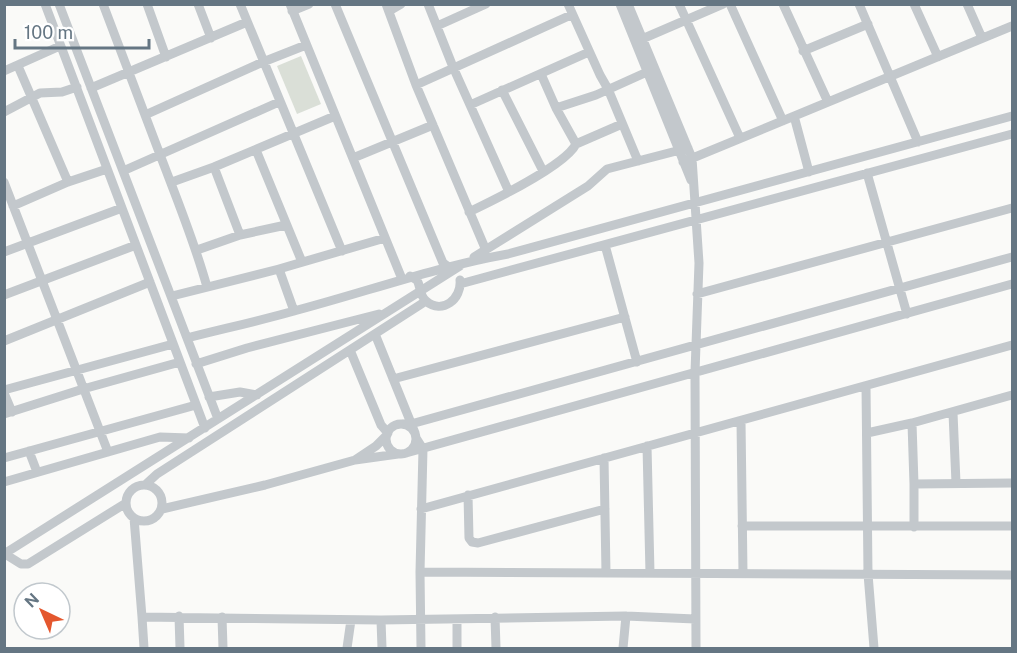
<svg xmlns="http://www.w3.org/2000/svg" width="1017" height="653" viewBox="0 0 1017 653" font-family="'Public Sans',sans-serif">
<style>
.green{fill:#dadfd7}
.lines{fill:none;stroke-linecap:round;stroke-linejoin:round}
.minor{stroke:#c3c8cc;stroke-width:9}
</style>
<rect width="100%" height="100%" fill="#fafaf8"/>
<path class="green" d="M 301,56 L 321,104 L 297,114 L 277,66 Z"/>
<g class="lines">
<path class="minor" d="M 45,4 L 205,428
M 59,4 L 218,419
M 103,4 C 122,53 140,103 159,152 C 176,197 194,240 207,287
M 147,4 L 166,57
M 198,4 L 211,38
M 240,4 L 342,251
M 290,4 L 402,279
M 335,4 L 443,263 L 450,268
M 386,4 L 416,85 L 485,248
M 428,4 L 453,67 L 509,192
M 568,4 L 600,75 L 608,89 L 638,161
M 620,4 L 691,180
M 628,4 L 692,158 L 699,263 L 695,372 L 696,648
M 679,4 L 740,138
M 730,4 L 783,121
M 783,4 L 828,102
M 859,4 L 918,142
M 914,4 L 938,57
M 967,4 L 982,38
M 292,11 L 309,4
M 389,11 L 401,4
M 437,26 L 486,4
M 642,39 L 723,4
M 803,51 L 868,24
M 18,66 L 68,182
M 4,71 L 60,46
M 541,74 L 556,108 L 596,95 L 647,72
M 416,85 L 571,15
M 91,88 L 247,22
M 502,90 L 543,171
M 470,105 L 589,52
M 4,112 L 40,93 L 62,92 L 77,87
M 145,115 L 263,62 L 306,45
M 794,116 L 809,172
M 576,144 L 622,124
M 256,150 L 302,262
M 353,158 L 433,125
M 683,162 L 1012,26
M 214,167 L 240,235
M 123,171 L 279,102
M 867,173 L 907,314
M 4,182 L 108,452
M 172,182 L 214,167 L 335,116
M 13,206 L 68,182 L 107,169
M 469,212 C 492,201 566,165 576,144 L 556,108
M 605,245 L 637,362
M 197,250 L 240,235 L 286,225
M 4,252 L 122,208
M 474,257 L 588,186 L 607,169 L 688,148
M 279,269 L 294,311
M 410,276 L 417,280 C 421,287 419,295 426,301 C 442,315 462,299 460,280
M 460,284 L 1012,134
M 697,294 L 1012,208
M 4,295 L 136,245
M 172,296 L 279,269 L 385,238
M 375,334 L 415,433
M 187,338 C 222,329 259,321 294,311 C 366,292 435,267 508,254 L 1012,116
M 4,341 L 150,282
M 350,350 L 381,425 L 388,433
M 196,364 L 247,348 L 379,314
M 393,379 L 625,317
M 866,386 L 868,574 L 874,648
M 4,390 L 173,344
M 4,393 L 12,412
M 209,397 L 240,392 L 257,395
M 953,413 L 956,483
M 4,414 L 83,389 L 180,362
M 741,421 L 743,573
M 403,424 L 411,424 L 1012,257
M386 439a15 15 0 1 1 30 0a15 15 0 1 1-30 0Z
M 867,433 L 912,423
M 387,435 L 376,446 L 355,460 L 398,454
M 416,438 L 423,449 L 420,572 L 421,648
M 647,446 L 650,573
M 29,451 L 37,472
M 406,453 L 1012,284
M 4,458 L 196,405
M 604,458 L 606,573
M 4,482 L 160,437 L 189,438
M 914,484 L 912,423 L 1012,395
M126 503a18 18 0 1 1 36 0a18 18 0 1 1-36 0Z
M 145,485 L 157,474 L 426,301
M 468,495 L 469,538 L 472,542 L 478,543 L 605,509
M 162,509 L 265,485 L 355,460
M 421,509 L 1012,345
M 134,518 L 142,617
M 742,526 L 1012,526
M 914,527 L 914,484 L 1012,483
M 4,554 L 460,266
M 5,554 L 21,564 L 28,564 L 126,503
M 420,572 L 1012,575
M 179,616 L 180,648
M 222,617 L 223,648
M 495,617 L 496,648
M 381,620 L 382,648
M 144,648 L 142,617 L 381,620 L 626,616 L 695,619
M 347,648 L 351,620
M 457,648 L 457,619
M 623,648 L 626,616"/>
</g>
<rect width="1017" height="653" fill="none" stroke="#657683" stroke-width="12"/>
<g transform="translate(42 611) rotate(316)"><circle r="28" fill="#ffffff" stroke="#c1c8cd" stroke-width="1.5"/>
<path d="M0-4.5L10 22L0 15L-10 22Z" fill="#e4572e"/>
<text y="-9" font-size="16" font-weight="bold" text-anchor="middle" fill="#657683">N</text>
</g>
<path d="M15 39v9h134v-9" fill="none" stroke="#657683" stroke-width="3"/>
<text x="24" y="39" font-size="18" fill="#657683" stroke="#ffffff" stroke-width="4.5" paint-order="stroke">100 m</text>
</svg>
